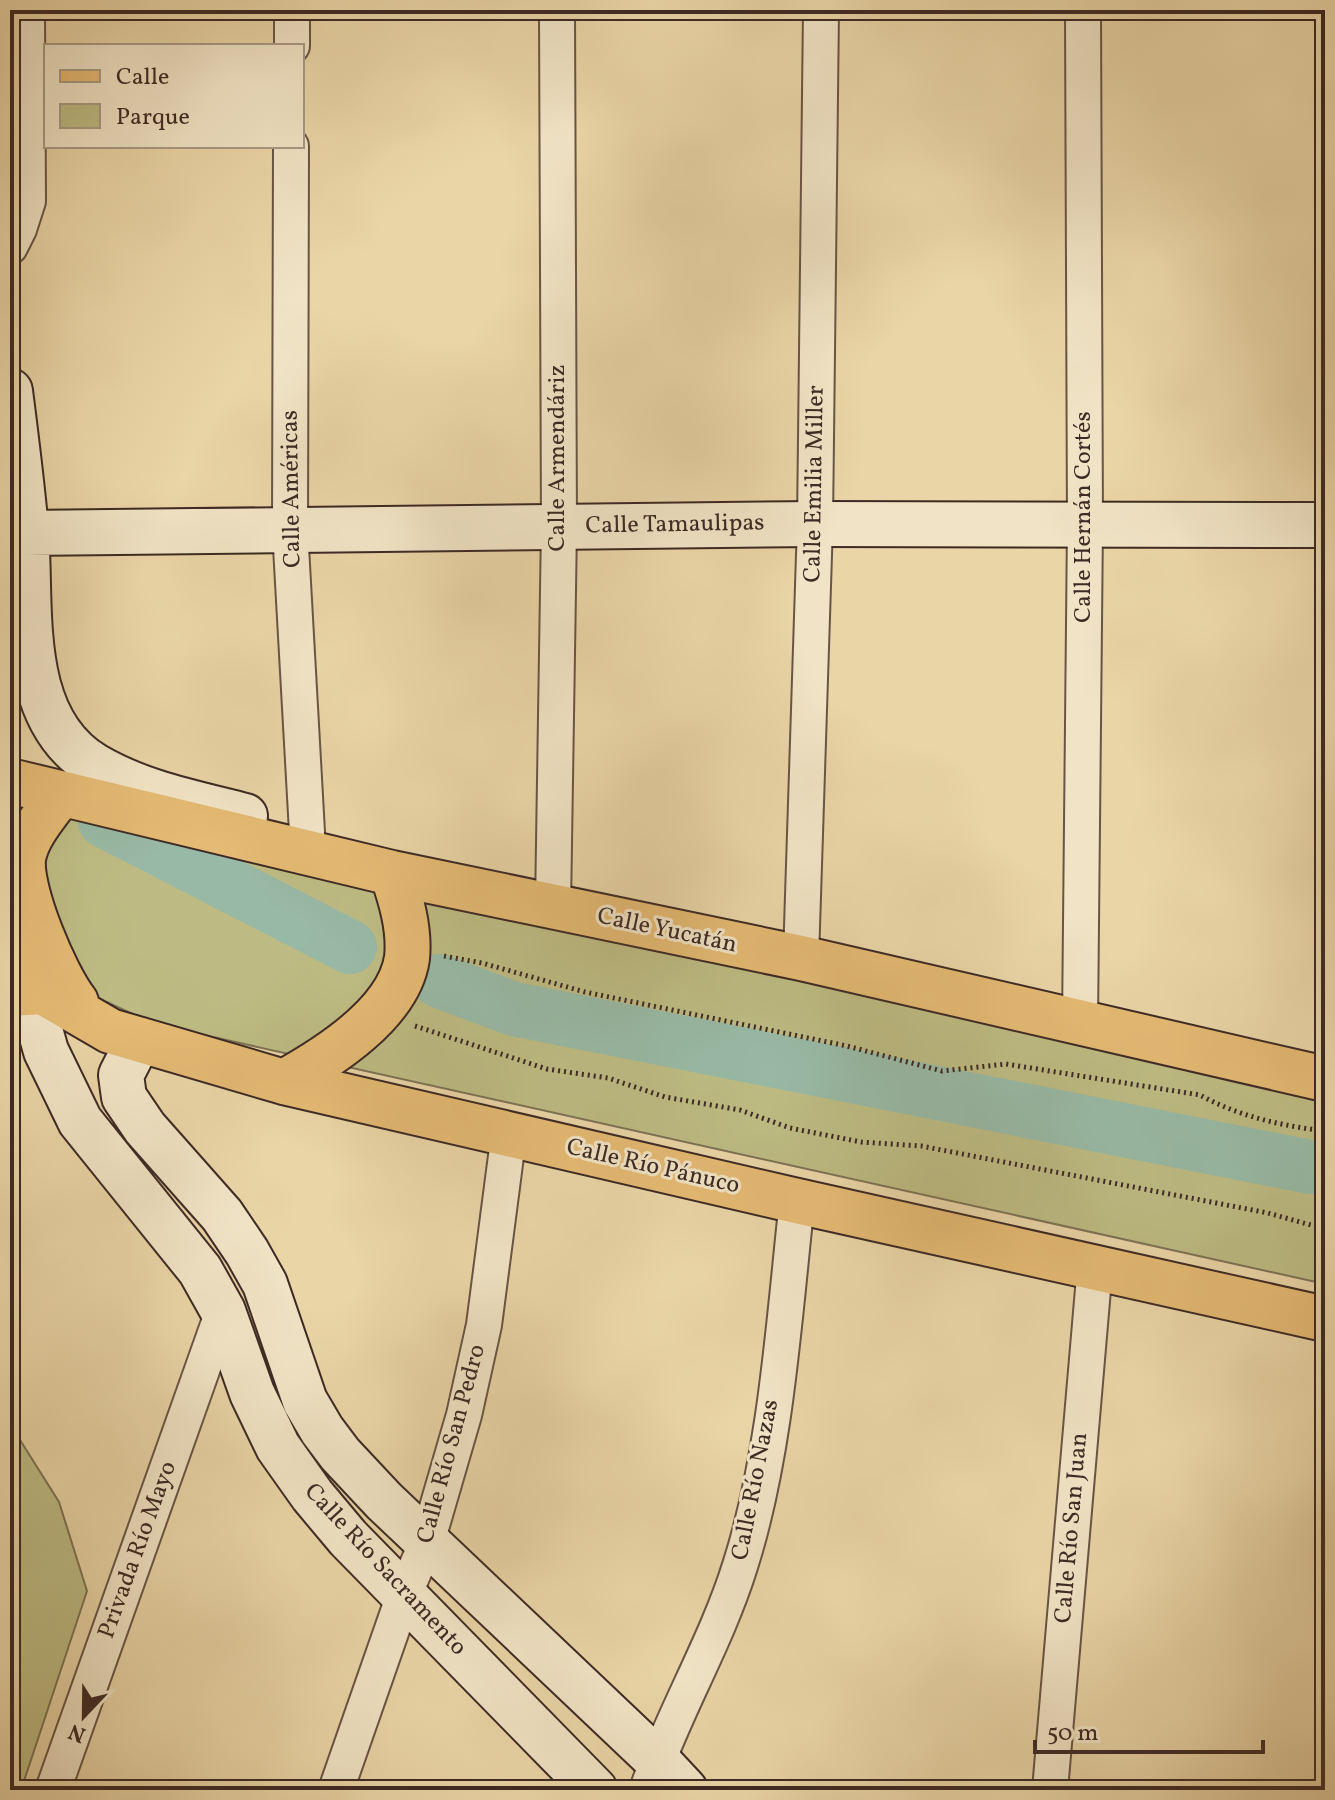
<svg xmlns="http://www.w3.org/2000/svg" width="1335" height="1800" viewBox="0 0 1335 1800" font-family="Vollkorn,serif">
<style>
.green{fill:#bdbb83;stroke:#7d7254;stroke-width:2}
.lines{fill:none;stroke-linecap:round;stroke-linejoin:round}
.river{stroke:#98b9a5;stroke-width:54}
.street-casing{stroke:#685545;stroke-width:38}
.secondary-casing{stroke:#3d2a24;stroke-width:48}
.primary-casing{stroke:#3d2a24;stroke-width:48}
.highway-casing{stroke:#3d2a24;stroke-width:48}
.path{stroke:#3d2a24;stroke-width:5;stroke-dasharray:2 4;stroke-linecap:butt}
.street{stroke:#f1e4c6;stroke-width:34}
.secondary{stroke:#f1e4c6;stroke-width:44}
.primary{stroke:#e5ba74;stroke-width:44}
.highway{stroke:#e5ba74;stroke-width:44}
.labels{text-anchor:middle;dominant-baseline:central;stroke-width:6;stroke-linejoin:round;paint-order:stroke}
.street-label{font-size:24px;fill:#3d2a24;stroke:#f1e4c6}
</style>
<rect width="100%" height="100%" fill="#ead5a7"/>
<filter id="stains"><feTurbulence type="fractalNoise" baseFrequency=".0025" numOctaves="4"/><feColorMatrix values="0 0 0 0 .2 0 0 0 0 .09 0 0 0 0 .02 0 0 0 .5 -.17"/></filter>
<radialGradient id="worn" r=".72"><stop offset=".6" stop-color="#630" stop-opacity="0"/><stop offset="1" stop-color="#630" stop-opacity=".3"/></radialGradient>
<path class="green" d="M 10,775 L 1325,1087 L 1325,1284 L 154,1024 L 75,987 L 26,943 L 10,924 Z
M 10,1424 L 59,1502 L 87,1591 L 21,1790 L 10,1789 Z"/>
<g class="lines">
<path class="river" d="M 105,821 L 350,947
M 439,981 L 514,1009 L 1310,1167"/>
<defs>
<path id="street" d="M 292,46 L 292,10
M 291,146 L 290,529 L 307,832
M 10,247 L 19,229 L 28,201 L 27,10
M 553,907 L 559,527 L 557,10
M 801,958 L 815,524 L 821,10
M 1080,1024 L 1085,524 L 1083,10
M 53,1790 L 223,1311
M 336,1790 L 404,1595 L 427,1542 L 464,1415 L 484,1325 L 509,1133
M 647,1790 C 673,1713 716,1643 740,1566 C 776,1454 784,1319 797,1201
M 1050,1790 L 1095,1266"/>
<path id="secondary" d="M 10,391 C 16,438 22,484 26,531 C 32,609 16,719 95,766 C 141,793 195,803 245,816
M 26,533 L 815,524 L 1325,525
M 43,992 L 37,1019 L 46,1051 L 80,1121 L 200,1270 L 223,1311 L 252,1393 L 278,1447 L 312,1495 L 348,1538 L 595,1790
M 139,1040 L 121,1075 L 124,1097 L 145,1128 L 222,1215 L 247,1252 L 265,1284 L 305,1401 L 322,1430 L 340,1454 L 384,1501 L 657,1760 L 685,1790"/>
<path id="primary" d="M 10,781 L 392,873 L 801,958 L 1325,1079
M 60,795 C 47,813 26,836 23,859 C 20,892 55,975 76,1002
M 10,952 L 43,992 L 110,1031 L 284,1082 L 797,1201 L 1325,1319
M 284,1082 C 329,1057 399,1013 407,958 C 410,929 401,899 392,873"/>
<path id="highway" d="M 10,994 L 43,992"/>
</defs>
<use href="#street" class="street-casing"/>
<use href="#secondary" class="secondary-casing"/>
<use href="#primary" class="primary-casing"/>
<use href="#highway" class="highway-casing"/>
<path class="path" d="M 444,956 L 482,963 L 585,992 L 847,1046 L 942,1071 L 1006,1064 L 1200,1095 C 1238,1116 1282,1126 1325,1131
M 415,1026 L 547,1069 L 608,1078 L 665,1097 L 740,1110 L 790,1128 L 861,1142 L 921,1146 L 1268,1213 L 1325,1229"/>
<use href="#street" class="street"/>
<use href="#secondary" class="secondary"/>
<use href="#primary" class="primary"/>
<use href="#highway" class="highway"/>
</g>
<g class="labels">
<g class="street-label">
<text transform="translate(558 458) rotate(-90)">Calle Armendáriz</text>
<text transform="translate(815 484) rotate(-89)">Calle Emilia Miller</text>
<text transform="translate(292 489) rotate(-91)">Calle Américas</text>
<text transform="translate(1084 517) rotate(-90)">Calle Hernán Cortés</text>
<text transform="translate(675 525) rotate(-1)">Calle Tamaulipas</text>
<text transform="translate(667 931) rotate(12)">Calle Yucatán</text>
<text transform="translate(653 1167) rotate(13)">Calle Río Pánuco</text>
<text transform="translate(452 1444) rotate(-75)">Calle Río San Pedro</text>
<text transform="translate(756 1480) rotate(-79)">Calle Río Nazas</text>
<text transform="translate(1072 1528) rotate(-85)">Calle Río San Juan</text>
<text transform="translate(138 1550) rotate(-70)">Privada Río Mayo</text>
<text transform="translate(385 1570) rotate(47)">Calle Río Sacramento</text>
</g>
</g>
<rect width="1335" height="1800" fill="none" stroke="#ead5a7" stroke-width="40"/>
<rect x="12" y="12" width="1311" height="1776" fill="none" stroke="#3d2a24" stroke-width="4"/>
<rect x="20" y="20" width="1295" height="1760" fill="none" stroke="#3d2a24" stroke-width="2"/>
<rect x="44" y="44" width="260" height="104" fill="#f1e4c6" stroke="#a99a85" stroke-width="2"/>
<rect x="60" y="70" width="40" height="12" fill="#e5ba74" stroke="#a99a85" stroke-width="2"/>
<text x="116" y="84" font-size="24" fill="#3d2a24">Calle</text>
<rect x="60" y="104" width="40" height="24" fill="#bdbb83" stroke="#a99a85" stroke-width="2"/>
<text x="116" y="124" font-size="24" fill="#3d2a24">Parque</text>
<g transform="translate(84 1716) rotate(202)" stroke="#f1e4c6" stroke-width="6" paint-order="stroke">
<path d="M0-6L14 30L0 20L-14 30Z" fill="#3d2a24"/>
<text y="-12" font-size="22" font-weight="bold" text-anchor="middle" fill="#3d2a24">N</text>
</g>
<path d="M1035 1740v12h228v-12" fill="none" stroke="#3d2a24" stroke-width="4"/>
<text x="1047" y="1740" font-size="24" fill="#3d2a24" stroke="#f1e4c6" stroke-width="6" paint-order="stroke">50 m</text>
<rect width="100%" height="100%" filter="url(#stains)"/>
<rect width="100%" height="100%" fill="url(#worn)"/>
</svg>
